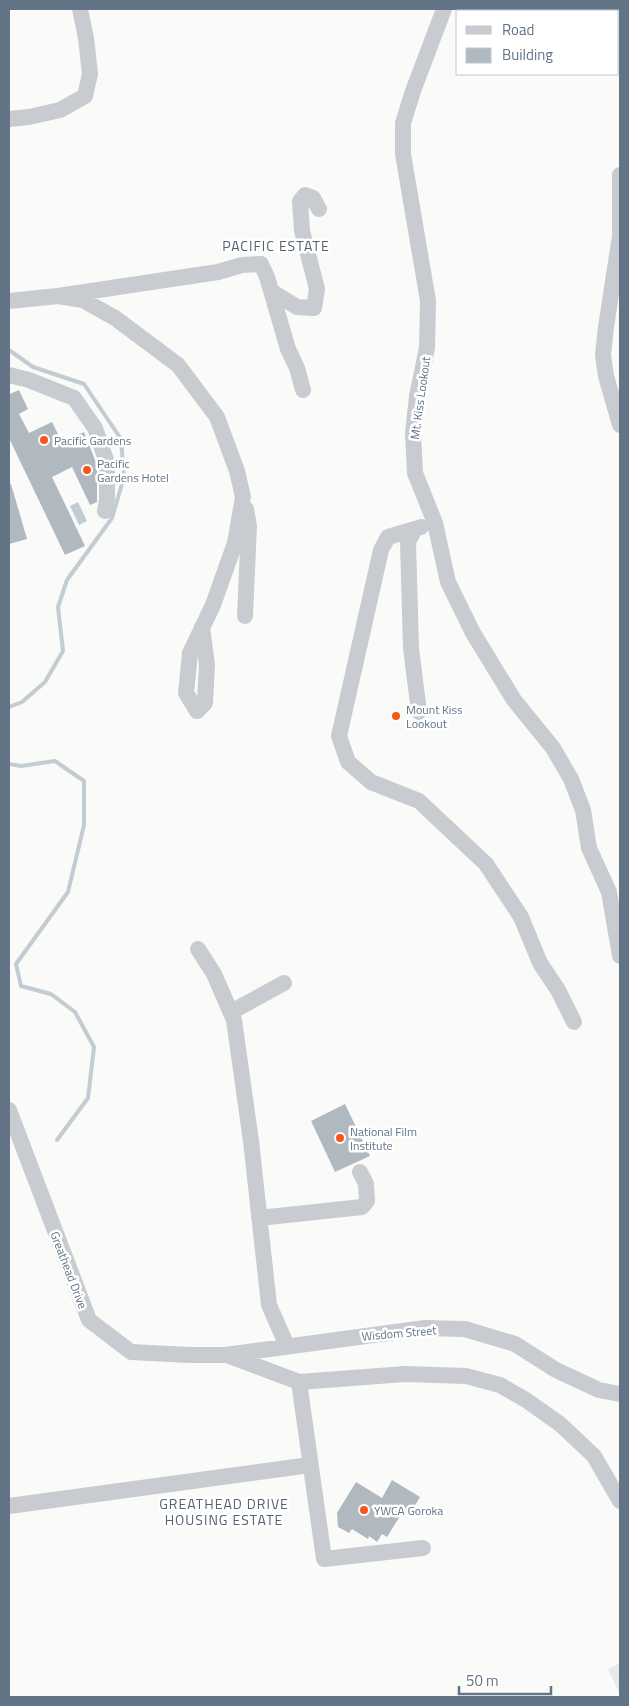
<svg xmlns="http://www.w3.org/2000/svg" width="629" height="1706" viewBox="0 0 629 1706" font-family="'Titillium Web',sans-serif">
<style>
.built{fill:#e8e9e9}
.water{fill:#c2ccd2}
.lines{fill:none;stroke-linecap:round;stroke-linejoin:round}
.stream{stroke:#c2ccd2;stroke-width:4}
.building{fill:#b0b8c0}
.minor{stroke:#c8ccd0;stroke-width:16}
.poi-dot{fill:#f5571c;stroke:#fff;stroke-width:2}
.labels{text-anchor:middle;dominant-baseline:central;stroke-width:5;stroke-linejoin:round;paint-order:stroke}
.street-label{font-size:12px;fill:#627486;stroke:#fff}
.poi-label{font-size:12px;fill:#627486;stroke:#fff;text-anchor:start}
.neighbourhood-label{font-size:14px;letter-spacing:1px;fill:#556370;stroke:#fff}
</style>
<rect width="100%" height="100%" fill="#fafaf8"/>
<path class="built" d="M 620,1663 L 620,1694 L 608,1669 Z"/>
<path class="water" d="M 78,502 L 87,521 L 79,525 L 70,506 Z"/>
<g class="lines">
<path class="stream" d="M 9,350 L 33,367 L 84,384 L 121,439 L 124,477 L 112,518 L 67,580 L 58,607 L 63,651 L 45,682 L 22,702 L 9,707
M 9,764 L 21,766 L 55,761 L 84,781 L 84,825 L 68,892 L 16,964 L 21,986 L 51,994 L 75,1012 L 94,1047 L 88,1098 L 57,1140"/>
</g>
<path class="building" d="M 19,390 L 28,409 L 19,414 L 29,433 L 52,422 L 62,442 L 84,432 L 97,465 L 97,502 L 90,505 L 72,467 L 52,477 L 85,546 L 65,555 L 9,438 L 9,391 L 10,394 Z
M 9,484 L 11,484 L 27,539 L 9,544 Z
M 345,1104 L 370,1156 L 335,1172 L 311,1121 Z
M 392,1480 L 420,1497 L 411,1512 L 405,1508 L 387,1537 L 382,1534 L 377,1542 L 369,1536 L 368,1539 L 352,1529 L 349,1533 L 338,1527 L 337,1513 L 356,1482 L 382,1498 Z"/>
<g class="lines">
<path class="minor" d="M 444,9 L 413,91 L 403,123 L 403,154 L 428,301 L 427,348 L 417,396 L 413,433 L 415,473 L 435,523 L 448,582 L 473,633 L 514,700 L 553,748 L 571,779 L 583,810 L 589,848 L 609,892 L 620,956
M 9,119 L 29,117 L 60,110 L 85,96 L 90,74 L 86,38 L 80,9
M 620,175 L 620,236 L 606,327 L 603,355 L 606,376 L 620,425
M 271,291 L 297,307 L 314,308 L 317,289 L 302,231 L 300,201 L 305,195 L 313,198 L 319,209
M 58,296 L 83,300 L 115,318 L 178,365 L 217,417 L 237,471 L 243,497 L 235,543 L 213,605 L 190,653 L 186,693 L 197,711 L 205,703 L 207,665 L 202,627
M 9,301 L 58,296 L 218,272 L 242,265 L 261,264 L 267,277 L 288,349 L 297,368 L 303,390
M 9,375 L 29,380 L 74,398 L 95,428 L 107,463 L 107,500 L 105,511
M 415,529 L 388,537 L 381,550 L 339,736 L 348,762 L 371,782 L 419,801 L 486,864 L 521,917 L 540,963 L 558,990 L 574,1022
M 245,616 L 249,526 L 246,509
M 419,712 L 411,648 L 408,542 L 415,529 L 421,527
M 198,949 L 214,974 L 234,1020 L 251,1141 L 269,1305 L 287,1346
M 231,1012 L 284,983
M 9,1110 L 89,1320 L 131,1352 L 189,1355 L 225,1355 L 425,1328 L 465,1329 L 515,1344 L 556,1370 L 599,1390 L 620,1394
M 259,1218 L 362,1207 L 367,1201 L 366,1184 L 360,1172
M 227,1355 L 299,1382 L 405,1374 L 466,1376 L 500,1385 L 526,1400 L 560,1424 L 594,1456 L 620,1501
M 299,1382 L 324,1559 L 423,1548
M 9,1506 L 310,1465"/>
</g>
<g class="poi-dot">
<circle cx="44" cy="440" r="5"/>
<circle cx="87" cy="470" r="5"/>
<circle cx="396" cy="716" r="5"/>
<circle cx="340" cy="1138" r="5"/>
<circle cx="364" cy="1510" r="5"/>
</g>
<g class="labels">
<g class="street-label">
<text transform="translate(420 398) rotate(-82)">Mt. Kiss Lookout</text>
<text transform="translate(69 1270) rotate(69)">Greathead Drive</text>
<text transform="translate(399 1333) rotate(-5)">Wisdom Street</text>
</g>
<g class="poi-label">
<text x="54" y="440">Pacific Gardens</text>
<text x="97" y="463">Pacific<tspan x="97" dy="14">Gardens Hotel</tspan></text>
<text x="406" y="709">Mount Kiss<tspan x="406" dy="14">Lookout</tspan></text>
<text x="350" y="1131">National Film<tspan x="350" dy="14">Institute</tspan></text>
<text x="374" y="1510">YWCA Goroka</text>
</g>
<g class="neighbourhood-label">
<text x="276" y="245">PACIFIC ESTATE</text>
<text x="224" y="1503">GREATHEAD DRIVE<tspan x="224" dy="16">HOUSING ESTATE</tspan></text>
</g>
</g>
<rect width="629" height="1706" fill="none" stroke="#627486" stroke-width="20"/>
<rect x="456" y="10" width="162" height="65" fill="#ffffff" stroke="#c0c7cf"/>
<rect x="466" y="26" width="25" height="8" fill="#c8ccd0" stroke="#c0c7cf"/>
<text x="502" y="35" font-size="15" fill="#627486">Road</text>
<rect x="466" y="48" width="25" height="15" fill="#b0b8c0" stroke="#c0c7cf"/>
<text x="502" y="60" font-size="15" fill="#627486">Building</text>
<path d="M459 1686v8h92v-8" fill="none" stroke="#627486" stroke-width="2.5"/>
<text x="466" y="1686" font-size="15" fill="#627486" stroke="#ffffff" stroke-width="4" paint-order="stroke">50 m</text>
</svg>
